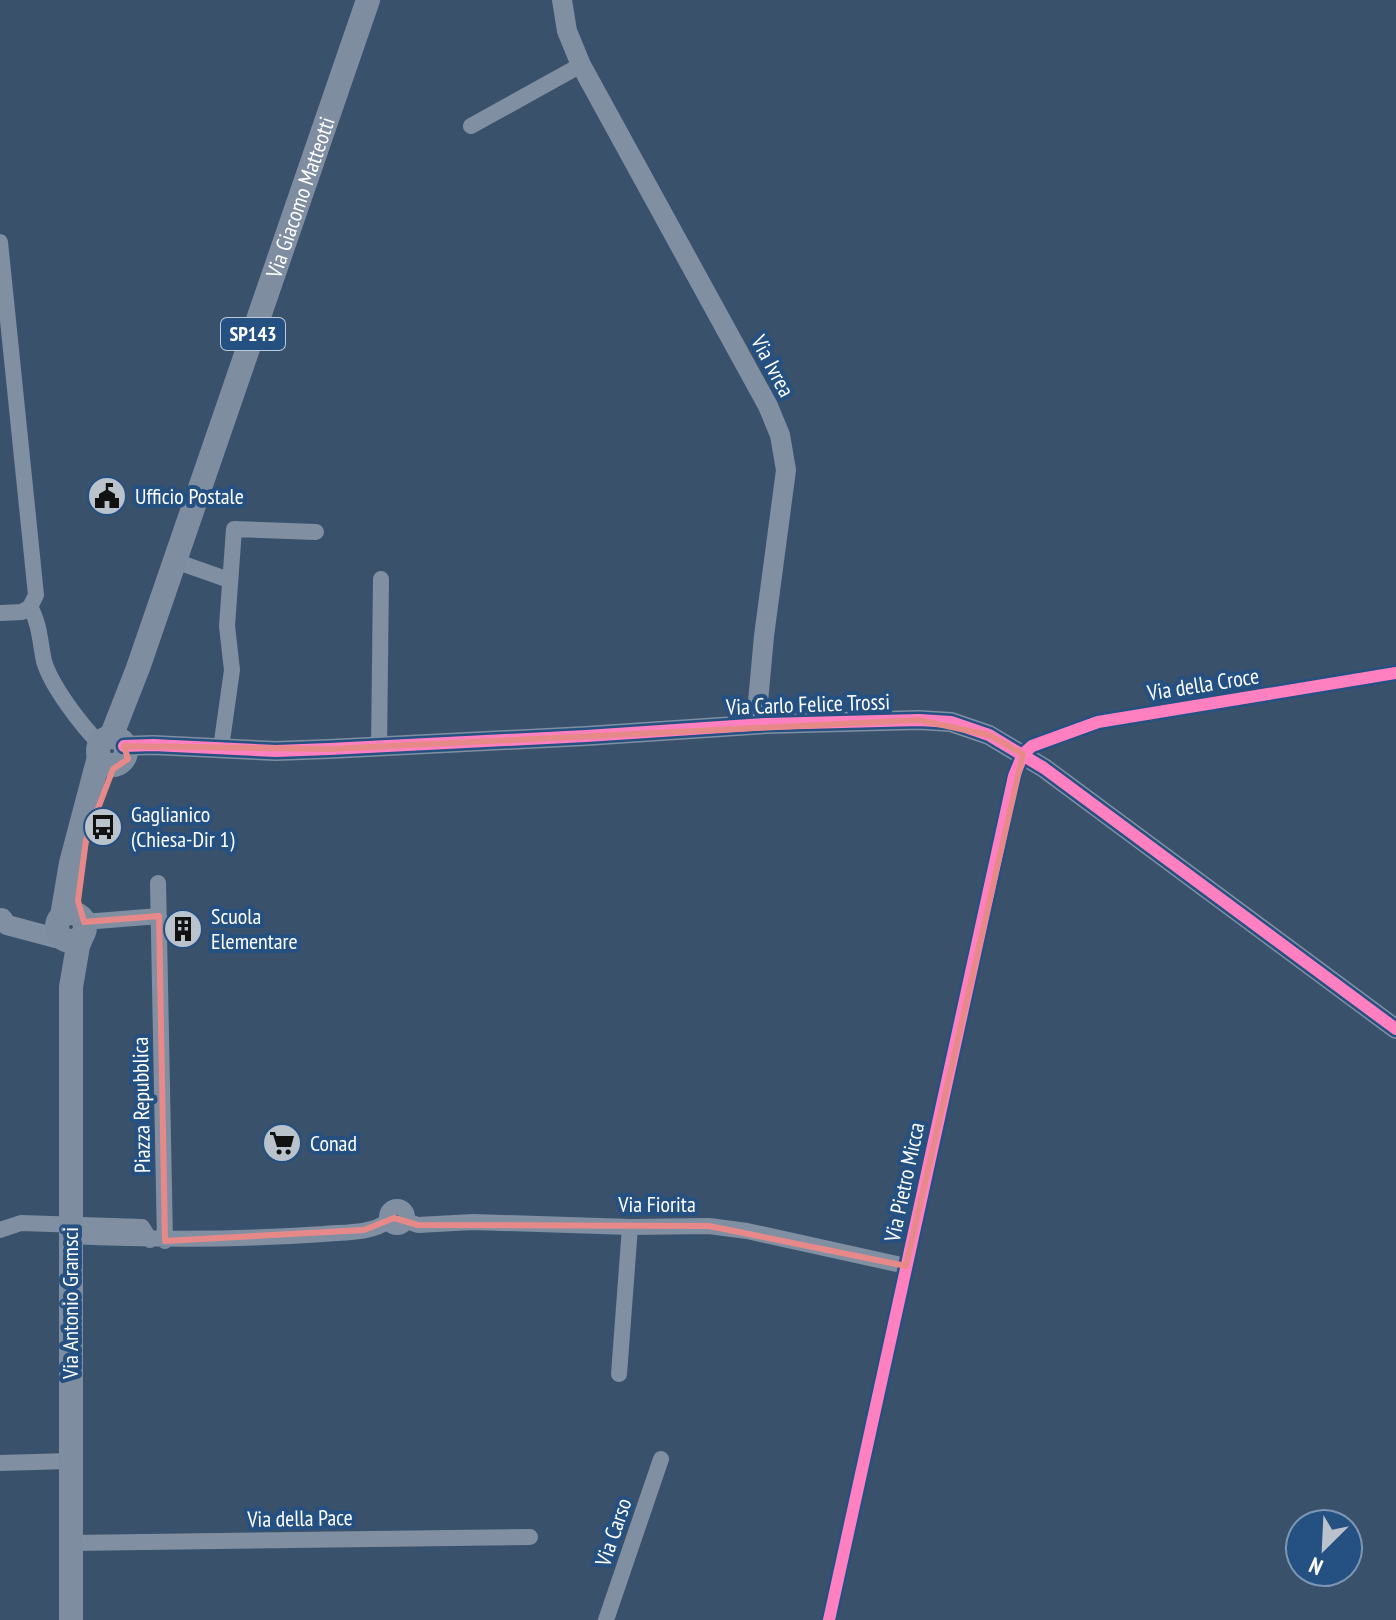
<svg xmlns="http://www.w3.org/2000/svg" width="1396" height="1620" viewBox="0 0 1396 1620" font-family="'PT Sans Narrow',sans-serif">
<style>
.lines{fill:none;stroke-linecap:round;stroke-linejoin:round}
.minor{stroke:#8090a2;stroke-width:16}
.tertiary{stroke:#8090a2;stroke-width:20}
.primary{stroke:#7e8da0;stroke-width:24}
.cycleway-casing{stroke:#245082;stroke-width:17}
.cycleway{stroke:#ff80c0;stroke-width:12}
.marked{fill:none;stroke:#e88989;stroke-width:6;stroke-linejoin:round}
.labels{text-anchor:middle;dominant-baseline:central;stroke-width:8;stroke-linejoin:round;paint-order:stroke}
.shield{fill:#245082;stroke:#bdcada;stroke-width:2}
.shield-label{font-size:20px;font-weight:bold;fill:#fff}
.street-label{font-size:22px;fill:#fff;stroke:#245082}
.poi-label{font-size:22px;fill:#fff;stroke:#245082;text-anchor:start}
</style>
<rect width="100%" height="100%" fill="#3a516c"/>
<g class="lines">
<path class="minor" d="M 471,126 L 581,65
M 0,242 L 36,595 L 30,607
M 175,561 L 229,580
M 30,607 C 40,624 40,643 44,661 C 51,686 82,726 100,744
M 0,613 L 22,612 L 30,607
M 379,747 L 381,579
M 221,748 L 232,670 L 227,626 L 234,529 L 316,532
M 158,883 L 165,1241
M 84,922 L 159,916
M387 1217a10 10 0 1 1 20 0a10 10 0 1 1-20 0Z
M 406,1221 L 418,1225 L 473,1222 L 630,1227 L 709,1226 L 747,1231 L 906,1266
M 0,1230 L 21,1223 L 142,1227 L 150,1240
M 70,1236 C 155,1240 239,1240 323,1234 C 344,1232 371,1234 388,1221
M 619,1374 L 630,1227
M 0,1463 L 69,1461
M 70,1543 L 530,1537
M 606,1620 L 661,1459
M 829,1620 L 1014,776 L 1023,754 L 1032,746 L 1098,722 L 1396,673"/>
<path class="tertiary" d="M 562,0 L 567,31 L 581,65 L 768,406 L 780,435 L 786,470 L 764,636 L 756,724
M 124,746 L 153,745 L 276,751 L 329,749 L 586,736 L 766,724 L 919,720 L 951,722 L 989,735 L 1044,768 L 1396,1029
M 2,918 L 7,925 L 56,938 L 61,936"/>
<g class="primary">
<path id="s1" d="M 111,737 L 138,668 L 368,0"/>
<circle cx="112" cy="751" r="14"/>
<circle cx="71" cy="927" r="14"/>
<path d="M 62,916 L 71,863 L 99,757"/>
<path d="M 71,1620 L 71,987 L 78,946 L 82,936"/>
</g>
<defs>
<path id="cycleway" d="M 124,746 L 153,745 L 276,751 L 329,749 L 586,736 L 766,724 L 919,720 L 951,722 L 989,735 L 1044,768 L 1396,1029
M 829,1620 L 1014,776 L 1023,754 L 1032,746 L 1098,722 L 1396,673"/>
</defs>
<use href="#cycleway" class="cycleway-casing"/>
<use href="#cycleway" class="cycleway"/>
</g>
<path class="marked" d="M 919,720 L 989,735 L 1023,754 L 906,1266 L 709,1226 L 418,1225 L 394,1218 L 364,1230 L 165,1241 L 159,916 L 84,922 L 78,901 L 86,840 L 113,769 L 128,759 L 124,746 L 329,749 Z"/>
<defs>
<symbol id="civic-disc" viewBox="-11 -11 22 22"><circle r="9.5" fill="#bac2cc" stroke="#245082"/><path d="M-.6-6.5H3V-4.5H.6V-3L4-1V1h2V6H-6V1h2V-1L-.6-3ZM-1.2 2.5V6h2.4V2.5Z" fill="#111"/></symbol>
<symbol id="bus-disc" viewBox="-11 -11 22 22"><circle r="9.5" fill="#bac2cc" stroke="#245082"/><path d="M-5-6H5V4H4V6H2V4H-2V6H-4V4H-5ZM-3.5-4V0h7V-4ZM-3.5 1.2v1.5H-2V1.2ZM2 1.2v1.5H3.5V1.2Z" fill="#111"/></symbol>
<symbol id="building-disc" viewBox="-11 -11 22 22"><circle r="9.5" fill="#bac2cc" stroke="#245082"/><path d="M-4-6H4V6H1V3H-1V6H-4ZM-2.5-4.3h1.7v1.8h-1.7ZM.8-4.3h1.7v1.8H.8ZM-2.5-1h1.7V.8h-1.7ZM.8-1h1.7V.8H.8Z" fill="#111"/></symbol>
<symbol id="supermarket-disc" viewBox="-11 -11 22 22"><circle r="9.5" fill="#bac2cc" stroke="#245082"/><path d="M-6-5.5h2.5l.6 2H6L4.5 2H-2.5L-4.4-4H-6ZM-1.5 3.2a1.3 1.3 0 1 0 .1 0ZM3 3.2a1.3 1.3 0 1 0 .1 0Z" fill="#111"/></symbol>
</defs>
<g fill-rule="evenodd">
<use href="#civic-disc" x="85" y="474" width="44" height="44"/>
<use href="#bus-disc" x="81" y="805" width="44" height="44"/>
<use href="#building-disc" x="161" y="907" width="44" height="44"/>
<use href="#supermarket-disc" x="260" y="1121" width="44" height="44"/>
</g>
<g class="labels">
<rect class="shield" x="221" y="318" width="64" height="32" rx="6"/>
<g class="shield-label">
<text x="253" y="334">SP143</text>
</g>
<g class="street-label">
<text stroke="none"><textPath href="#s1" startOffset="572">Via Giacomo Matteotti</textPath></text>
<text transform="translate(773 366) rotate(62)">Via Ivrea</text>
<text transform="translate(1203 684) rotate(-9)">Via della Croce</text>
<text transform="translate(808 704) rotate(-2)">Via Carlo Felice Trossi</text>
<text transform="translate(141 1105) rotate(-91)">Piazza Repubblica</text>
<text transform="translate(904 1182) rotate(-78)">Via Pietro Micca</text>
<text x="657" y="1204">Via Fiorita</text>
<text transform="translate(70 1303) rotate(-90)">Via Antonio Gramsci</text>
<text transform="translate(300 1518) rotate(-1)">Via della Pace</text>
<text transform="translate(613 1532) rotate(-71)">Via Carso</text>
</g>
<g class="poi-label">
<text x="135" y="496">Ufficio Postale</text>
<text x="131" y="814">Gaglianico<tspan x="131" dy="25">(Chiesa-Dir 1)</tspan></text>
<text x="211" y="916">Scuola<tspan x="211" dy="25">Elementare</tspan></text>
<text x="310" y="1143">Conad</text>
</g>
</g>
<g transform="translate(1324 1548) rotate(204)"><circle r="38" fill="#245082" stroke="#7c96b4" stroke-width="2"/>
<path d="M0-6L14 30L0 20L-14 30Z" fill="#bac2cc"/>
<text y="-12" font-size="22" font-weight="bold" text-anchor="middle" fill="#ffffff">N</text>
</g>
</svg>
